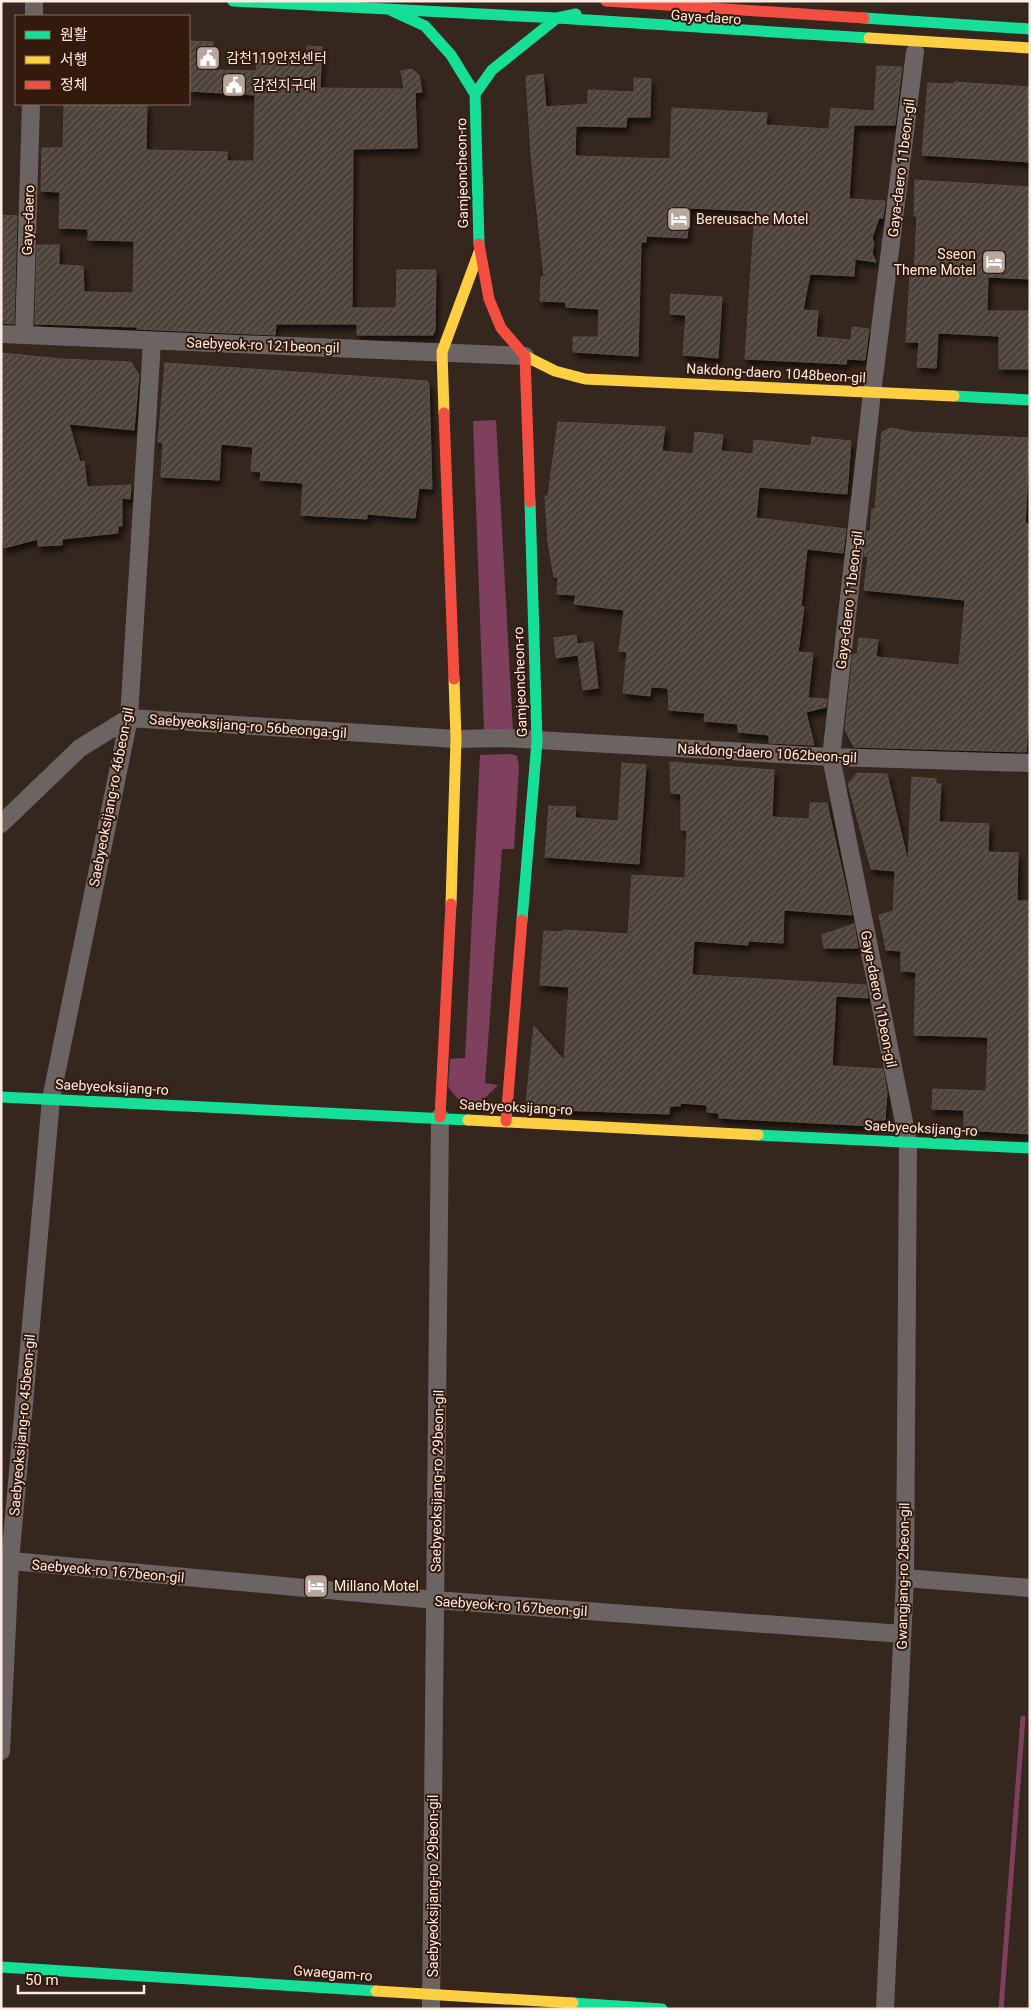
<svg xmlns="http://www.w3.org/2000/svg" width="1031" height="2010" viewBox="0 0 1031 2010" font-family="Roboto,'Noto Sans KR',sans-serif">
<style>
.water{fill:#7e405d}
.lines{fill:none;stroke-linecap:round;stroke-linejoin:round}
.stream{stroke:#7e405d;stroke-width:5}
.building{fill:url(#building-hatch);stroke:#594e46;filter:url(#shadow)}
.street{stroke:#6b6463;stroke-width:18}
.fast{stroke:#16e098;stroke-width:11}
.slow{stroke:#ffcf43;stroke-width:11}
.jam{stroke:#f24e42;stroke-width:11}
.labels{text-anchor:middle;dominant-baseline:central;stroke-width:4;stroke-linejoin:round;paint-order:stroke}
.street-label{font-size:14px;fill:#fdebe2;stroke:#331a0c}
.poi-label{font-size:14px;fill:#fdebe2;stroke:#331a0c;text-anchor:start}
</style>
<defs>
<pattern id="building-hatch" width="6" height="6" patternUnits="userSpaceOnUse" patternTransform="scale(1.25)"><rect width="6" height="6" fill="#4d423a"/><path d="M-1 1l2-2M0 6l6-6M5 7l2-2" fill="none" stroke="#685d56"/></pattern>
<filter id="shadow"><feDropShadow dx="3" dy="5.5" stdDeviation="2.5" flood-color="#0009"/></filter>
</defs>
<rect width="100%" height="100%" fill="#35261e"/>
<path class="water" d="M 496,420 L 513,731 L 484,731 L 473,421 Z
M 511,754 L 517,756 L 519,767 L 514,849 L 502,849 L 485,1083 L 498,1085 L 478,1105 L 463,1105 L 448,1087 L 450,1059 L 465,1058 L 480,755 Z"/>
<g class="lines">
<path class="stream" d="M 1001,2009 L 1023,1718"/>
</g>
<path class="building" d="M 189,41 L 213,42 L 213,70 L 256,71 L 257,55 L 307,56 L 307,46 L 322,47 L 320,88 L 404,89 L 401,71 L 412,69 L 419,75 L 422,92 L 415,93 L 417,148 L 353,149 L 352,308 L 396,308 L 397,270 L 436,270 L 435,330 L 433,335 L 357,335 L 357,324 L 276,324 L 275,335 L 137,329 L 137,327 L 35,324 L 37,245 L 59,245 L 59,265 L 83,266 L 84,292 L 133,293 L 134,241 L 88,240 L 88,229 L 59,228 L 60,192 L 41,191 L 42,148 L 63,148 L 64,104 L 147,104 L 146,150 L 227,152 L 227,161 L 254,161 L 255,95 L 189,91 Z
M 877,66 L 902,67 L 895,125 L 854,125 L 849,199 L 885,201 L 883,218 L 879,218 L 872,238 L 874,243 L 872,253 L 876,262 L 855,259 L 854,276 L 810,274 L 803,310 L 818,311 L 816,337 L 851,340 L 852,327 L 869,329 L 865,360 L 847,359 L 846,364 L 745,359 L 755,211 L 690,208 L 687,238 L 646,236 L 646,242 L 641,242 L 638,356 L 573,352 L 573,337 L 598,337 L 599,309 L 566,307 L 566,302 L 540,301 L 541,277 L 544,277 L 531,155 L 526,76 L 543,74 L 546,107 L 588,104 L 588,90 L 634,92 L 634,78 L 651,79 L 650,117 L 627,117 L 626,127 L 576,126 L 575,156 L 670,159 L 672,108 L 767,113 L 766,125 L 829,129 L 831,108 L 874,111 Z
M 954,82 L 1030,87 L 1030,162 L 922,155 L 928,83 L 954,84 Z
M 915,180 L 1030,187 L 1030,279 L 988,277 L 987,311 L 1030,311 L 1030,369 L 999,369 L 999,336 L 938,333 L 936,368 L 917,367 L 919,342 L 906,342 L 910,275 L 914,275 L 917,216 L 914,216 Z
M 1,215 L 17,216 L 14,324 L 1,323 Z
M 671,294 L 722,297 L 718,358 L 683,355 L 686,315 L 670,314 Z
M 1,353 L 61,359 L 131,362 L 139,375 L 134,430 L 69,424 L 80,462 L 84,461 L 87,487 L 131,485 L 130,499 L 122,498 L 122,526 L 118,526 L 118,533 L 62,539 L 62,545 L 38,546 L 38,539 L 4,548 L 1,534 Z
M 165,363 L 427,381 L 429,384 L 432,489 L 419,488 L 415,518 L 367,514 L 367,519 L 301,515 L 303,483 L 260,480 L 261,472 L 251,471 L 253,447 L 221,444 L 219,480 L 161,477 L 163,442 L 158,442 Z
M 558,422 L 665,427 L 662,451 L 693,454 L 695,432 L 723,435 L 721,451 L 753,454 L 754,440 L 811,446 L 812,437 L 851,441 L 847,494 L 759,487 L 756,518 L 846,529 L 843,553 L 807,549 L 801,606 L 804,607 L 798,652 L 813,653 L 808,698 L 827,699 L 826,707 L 806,712 L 814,745 L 769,743 L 769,735 L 738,732 L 738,724 L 704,721 L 705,713 L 669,710 L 668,688 L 651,687 L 650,696 L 623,693 L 627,652 L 619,651 L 624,610 L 574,604 L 576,595 L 557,594 L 558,577 L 554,577 L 548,543 L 545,496 L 548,496 Z
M 891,428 L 911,432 L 1030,438 L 1025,524 L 1030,524 L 1030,711 L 1026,752 L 854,747 L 845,730 L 853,654 L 857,654 L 859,638 L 878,640 L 876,657 L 959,665 L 965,600 L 864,590 L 868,556 L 864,556 L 867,531 L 870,532 L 872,509 L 875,509 L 882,432 Z
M 576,635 L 577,644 L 593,642 L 598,688 L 583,690 L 578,655 L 556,658 L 554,638 Z
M 670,762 L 774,770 L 772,817 L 809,819 L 810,803 L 827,803 L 852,915 L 784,910 L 783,943 L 748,941 L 748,945 L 694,941 L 692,975 L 866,985 L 868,998 L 836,996 L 832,1066 L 883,1069 L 887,1092 L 885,1120 L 874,1120 L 873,1126 L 719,1118 L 719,1113 L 707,1112 L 707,1105 L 681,1103 L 680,1106 L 670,1106 L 669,1114 L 532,1109 L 526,1103 L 534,1026 L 564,1060 L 569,987 L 540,985 L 544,931 L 563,932 L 563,930 L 628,934 L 632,875 L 685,878 L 687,830 L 681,830 L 681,794 L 671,793 Z
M 622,763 L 646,765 L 639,864 L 545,857 L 549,806 L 576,807 L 575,818 L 618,821 Z
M 857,773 L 887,774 L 908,862 L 912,777 L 936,779 L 936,784 L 941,784 L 939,822 L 989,824 L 988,852 L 1018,853 L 1017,901 L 1030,901 L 1030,1134 L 964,1130 L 964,1110 L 932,1109 L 933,1089 L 986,1091 L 988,1037 L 914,1035 L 916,972 L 901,971 L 901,951 L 886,950 L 879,915 L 893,911 L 895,871 L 871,869 L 848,784 Z
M 854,924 L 858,948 L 824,948 L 822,935 Z"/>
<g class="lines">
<path class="street" d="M 34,16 L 34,1
M 1,334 L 525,356
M 24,335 L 31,104
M 1,824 L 80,748 L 129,718 L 456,739 L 504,738 L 831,757 L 1030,763
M 1,1560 L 436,1600 L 902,1634
M 905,1578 L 1030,1588
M 1,1751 L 10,1562 L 51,1099 L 129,718 L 152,341
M 431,2009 L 440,1117
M 885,2009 L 905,1578 L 908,1142 L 831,757 L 872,393 L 915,52"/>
<path class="fast" d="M 233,1 L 557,18 L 576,14
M 388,9 L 425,26 L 451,55 L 475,94 L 479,244
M 557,18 L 869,38
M 864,18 L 1030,29
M 475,94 L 492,70 L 557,18
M 954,396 L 1030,400
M 522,920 L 537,741 L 530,502
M 1,1097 L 468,1120
M 758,1135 L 1030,1148
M 1,1967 L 376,1991
M 573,2003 L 662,2009"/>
<path class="slow" d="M 869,38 L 1030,48
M 525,356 L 555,371 L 585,379 L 954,396
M 444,413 L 442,352 L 479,252
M 451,904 L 456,739 L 454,679
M 468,1120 L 758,1135
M 376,1991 L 573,2003"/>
<path class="jam" d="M 606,1 L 864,18
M 479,244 L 489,299 L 501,328 L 525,356 L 530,502
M 444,413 L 454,679
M 440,1117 L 451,904
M 506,1121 L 522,920"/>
</g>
<defs>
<symbol id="civic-square" viewBox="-11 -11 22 22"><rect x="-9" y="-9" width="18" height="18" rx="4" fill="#b7a69d" stroke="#331a0c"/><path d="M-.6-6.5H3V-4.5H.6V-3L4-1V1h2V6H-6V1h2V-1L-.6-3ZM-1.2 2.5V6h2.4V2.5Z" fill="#fff"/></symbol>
<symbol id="hotel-square" viewBox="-11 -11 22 22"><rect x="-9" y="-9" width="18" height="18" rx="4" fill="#b7a69d" stroke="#331a0c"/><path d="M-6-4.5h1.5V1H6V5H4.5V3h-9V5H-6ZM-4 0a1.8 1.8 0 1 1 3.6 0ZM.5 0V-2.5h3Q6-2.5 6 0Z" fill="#fff"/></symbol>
</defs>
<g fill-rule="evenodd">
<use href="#civic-square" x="194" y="44" width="28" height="28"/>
<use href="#civic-square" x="220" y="71" width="28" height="28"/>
<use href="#hotel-square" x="665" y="205" width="28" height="28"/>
<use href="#hotel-square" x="980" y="248" width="28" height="28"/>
<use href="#hotel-square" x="302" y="1572" width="28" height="28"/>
</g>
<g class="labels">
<g class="street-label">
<text transform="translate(706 17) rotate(4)">Gaya-daero</text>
<text transform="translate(901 168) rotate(-83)">Gaya-daero 11beon-gil</text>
<text transform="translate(462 173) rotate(-91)">Gamjeoncheon-ro</text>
<text transform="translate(28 220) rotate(-88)">Gaya-daero</text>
<text transform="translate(263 345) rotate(2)">Saebyeok-ro 121beon-gil</text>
<text transform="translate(776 373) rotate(3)">Nakdong-daero 1048beon-gil</text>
<text transform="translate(849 600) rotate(-83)">Gaya-daero 11beon-gil</text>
<text transform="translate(520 682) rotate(-92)">Gamjeoncheon-ro</text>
<text transform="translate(248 726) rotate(4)">Saebyeoksijang-ro 56beonga-gil</text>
<text transform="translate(767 753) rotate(3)">Nakdong-daero 1062beon-gil</text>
<text transform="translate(111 797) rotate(-79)">Saebyeoksijang-ro 46beon-gil</text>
<text transform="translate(879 999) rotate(79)">Gaya-daero 11beon-gil</text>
<text transform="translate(112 1087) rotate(3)">Saebyeoksijang-ro</text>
<text transform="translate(516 1107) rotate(3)">Saebyeoksijang-ro</text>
<text transform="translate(921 1128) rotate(3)">Saebyeoksijang-ro</text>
<text transform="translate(22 1425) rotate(-85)">Saebyeoksijang-ro 45beon-gil</text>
<text transform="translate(437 1481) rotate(-89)">Saebyeoksijang-ro 29beon-gil</text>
<text transform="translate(108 1571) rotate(5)">Saebyeok-ro 167beon-gil</text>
<text transform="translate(903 1576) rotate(-89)">Gwangjang-ro 2beon-gil</text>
<text transform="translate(511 1606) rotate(4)">Saebyeok-ro 167beon-gil</text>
<text transform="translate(433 1886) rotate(-90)">Saebyeoksijang-ro 29beon-gil</text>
<text transform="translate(333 1973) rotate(4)">Gwaegam-ro</text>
</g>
<g class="poi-label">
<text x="226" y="58">감천119안전센터</text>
<text x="252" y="85">감전지구대</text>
<text x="696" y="219">Bereusache Motel</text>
<text x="976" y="254" text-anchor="end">Sseon<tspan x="976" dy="16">Theme Motel</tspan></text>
<text x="334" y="1586">Millano Motel</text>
</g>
</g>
<rect width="1031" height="2010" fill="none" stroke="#fdebe2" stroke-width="5"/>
<rect x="15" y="15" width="175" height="90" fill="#331a0c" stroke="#846e62"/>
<rect x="25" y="31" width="25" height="8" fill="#16e098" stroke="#846e62"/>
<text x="60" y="40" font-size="15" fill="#fdebe2">원활</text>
<rect x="25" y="56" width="25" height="8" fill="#ffcf43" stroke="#846e62"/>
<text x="60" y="65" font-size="15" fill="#fdebe2">서행</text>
<rect x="25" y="81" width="25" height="8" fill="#f24e42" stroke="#846e62"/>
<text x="60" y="90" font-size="15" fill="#fdebe2">정체</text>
<path d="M18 1985v8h126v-8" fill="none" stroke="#fdebe2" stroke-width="2.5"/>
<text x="25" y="1985" font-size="15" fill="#fdebe2" stroke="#331a0c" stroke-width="4" paint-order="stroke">50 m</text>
</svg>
